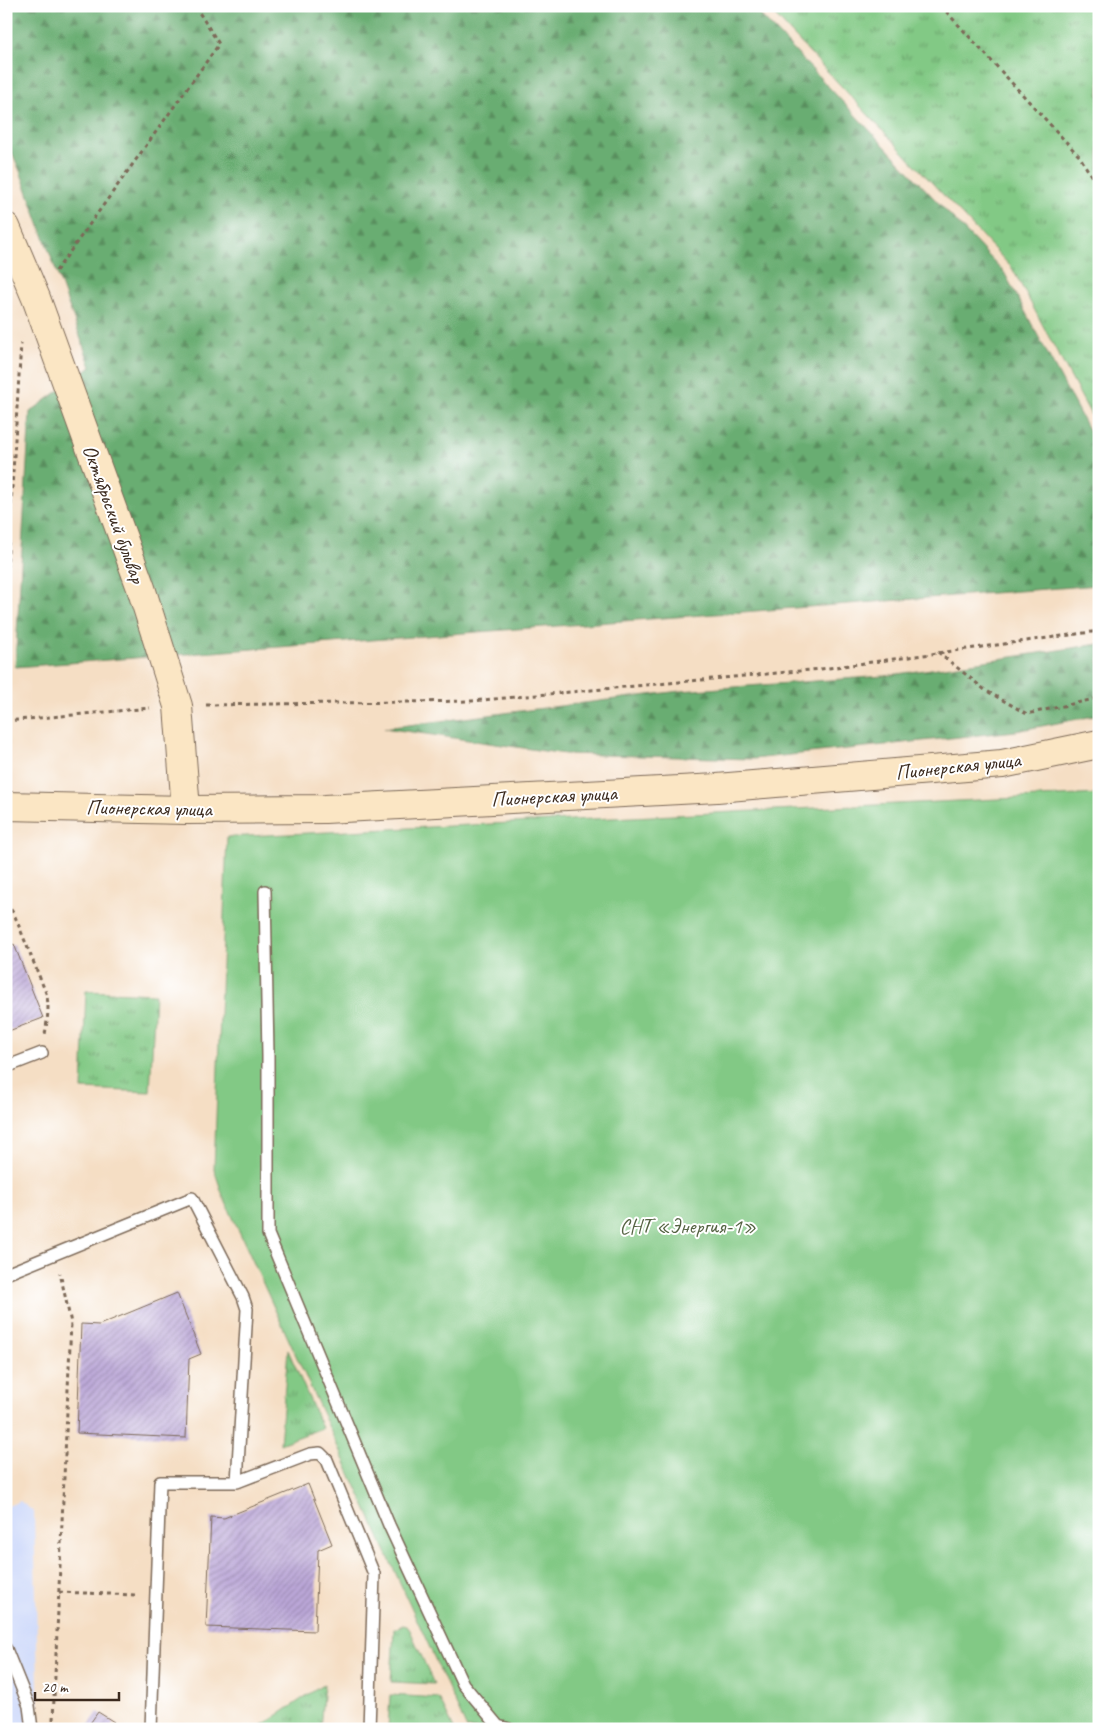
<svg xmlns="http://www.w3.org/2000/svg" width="1105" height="1735" viewBox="0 0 1105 1735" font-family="Caveat,sans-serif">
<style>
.built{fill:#cfdafa}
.green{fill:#82c985;stroke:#5e7a52}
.forest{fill:url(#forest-firs);stroke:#526c48}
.park{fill:url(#park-tufts);stroke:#5e7a52}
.building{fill:url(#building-hatch)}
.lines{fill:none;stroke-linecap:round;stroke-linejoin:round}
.lane-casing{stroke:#7c6958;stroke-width:14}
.secondary-casing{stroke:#7c6958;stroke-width:30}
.path{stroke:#7c6958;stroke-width:3;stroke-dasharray:4 4;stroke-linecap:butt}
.lane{stroke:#fff;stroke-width:11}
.secondary{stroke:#fbe6c4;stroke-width:28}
.labels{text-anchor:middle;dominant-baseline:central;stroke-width:4;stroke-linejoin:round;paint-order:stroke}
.street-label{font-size:21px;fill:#3b2a1e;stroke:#fff}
.park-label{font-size:21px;fill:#546242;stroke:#fff}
</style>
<defs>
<pattern id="forest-firs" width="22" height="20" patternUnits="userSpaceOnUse" patternTransform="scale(1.25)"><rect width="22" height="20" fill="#69ad72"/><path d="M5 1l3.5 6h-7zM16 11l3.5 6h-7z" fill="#588d5d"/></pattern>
<pattern id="park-tufts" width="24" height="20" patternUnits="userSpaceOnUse" patternTransform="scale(1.25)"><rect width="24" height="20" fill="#82c985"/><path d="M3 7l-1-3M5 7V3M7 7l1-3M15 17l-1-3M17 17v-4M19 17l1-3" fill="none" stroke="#6ca36c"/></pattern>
<pattern id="building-hatch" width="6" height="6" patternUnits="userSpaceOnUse" patternTransform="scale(1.25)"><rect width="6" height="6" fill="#bba7d8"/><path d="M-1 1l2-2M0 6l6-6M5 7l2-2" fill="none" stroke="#9988af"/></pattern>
</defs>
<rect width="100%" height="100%" fill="#fff"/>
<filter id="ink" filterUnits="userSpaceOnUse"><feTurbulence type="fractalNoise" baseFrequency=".02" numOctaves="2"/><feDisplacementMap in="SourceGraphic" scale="10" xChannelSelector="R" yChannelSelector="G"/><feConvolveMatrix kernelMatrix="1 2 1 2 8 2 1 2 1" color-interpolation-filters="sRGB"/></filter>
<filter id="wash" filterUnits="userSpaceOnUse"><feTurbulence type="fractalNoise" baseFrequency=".0096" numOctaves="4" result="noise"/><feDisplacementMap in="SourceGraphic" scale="20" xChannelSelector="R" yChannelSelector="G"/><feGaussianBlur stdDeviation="1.12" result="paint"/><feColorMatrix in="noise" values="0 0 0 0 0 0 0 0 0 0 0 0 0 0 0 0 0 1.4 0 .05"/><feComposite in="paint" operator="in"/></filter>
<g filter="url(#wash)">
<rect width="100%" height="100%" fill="#f5dec4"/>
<path class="built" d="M 20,1501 L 34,1512 L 39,1729 L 6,1729 L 6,1507 Z"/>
<path class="green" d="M 1099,794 L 1099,1729 L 467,1729 L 223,1196 L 214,1169 L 227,837 Z"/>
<path class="forest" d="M 6,6 L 752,6 L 1004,272 L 1099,450 L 1099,585 L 15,667 L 30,412 L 91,367 L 20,171 L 6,139 Z
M 1099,644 L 1099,715 L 1016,731 L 753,759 L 565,754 L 384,728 L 680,691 L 884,676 Z"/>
<path class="park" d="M 766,6 L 1099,6 L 1099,430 L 1012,268 Z
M 86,991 L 155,994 L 150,1092 L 82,1089 Z
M 288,1350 L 322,1428 L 280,1444 Z
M 403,1625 L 407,1626 L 410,1630 L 434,1684 L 391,1682 L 394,1629 Z
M 324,1684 L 320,1729 L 261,1729 L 260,1727 Z
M 390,1695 L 439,1698 L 454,1729 L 388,1729 Z"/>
<g id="blocks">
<path class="building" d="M 14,944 L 43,1018 L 6,1032 L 6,947 Z
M 177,1293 L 201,1354 L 189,1359 L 186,1438 L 77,1433 L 81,1324 L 99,1325 Z
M 308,1484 L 332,1544 L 318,1550 L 315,1631 L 206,1627 L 211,1517 L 224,1518 Z
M 98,1712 L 114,1722 L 109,1729 L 86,1729 Z"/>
</g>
</g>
<g filter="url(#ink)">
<use href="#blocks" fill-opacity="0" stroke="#7c6958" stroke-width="1"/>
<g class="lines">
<defs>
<path id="lane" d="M 265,891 L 268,1056 L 268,1234 L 389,1525 L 463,1684 L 498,1726 L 509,1729
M 6,1067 L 42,1053
M 6,1274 L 192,1198 L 243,1297 L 247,1309 L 237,1482 L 160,1482 L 151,1729
M 237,1482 L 310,1454 L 320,1453 L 327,1460 L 374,1574 L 369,1729
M 6,1649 L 29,1706 L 32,1729"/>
<path id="secondary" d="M 6,227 L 36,298 L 141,588 L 178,706 L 186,810
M 6,806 L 186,810 L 325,809 L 717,788 L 1002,764 L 1099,744"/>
</defs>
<use href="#lane" class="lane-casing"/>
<use href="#secondary" class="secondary-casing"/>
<path class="path" d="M 941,6 L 1080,157 L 1099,189
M 56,271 L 219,44 L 195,6
M 6,585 L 21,343
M 938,652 L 985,690 L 1027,714 L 1099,698
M 206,705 L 472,701 L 821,669 L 1099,631
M 6,721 L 150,708
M 6,903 L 14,914 L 46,993 C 50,1007 47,1020 45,1035
M 59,1592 L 135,1595
M 53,1720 L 71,1323 L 60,1273"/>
<use href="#lane" class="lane"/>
<use href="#secondary" class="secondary"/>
</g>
</g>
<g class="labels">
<g class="street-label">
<text transform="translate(114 514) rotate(70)">Октябрьский бульвар</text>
<text transform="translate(958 766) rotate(-6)">Пионерская улица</text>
<text transform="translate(554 796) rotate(-3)">Пионерская улица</text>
<text transform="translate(149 808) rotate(1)">Пионерская улица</text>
</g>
<g class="park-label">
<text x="688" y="1226">СНТ «Энергия-1»</text>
</g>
</g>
<rect width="1105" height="1735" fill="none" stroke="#fff" stroke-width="25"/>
<path d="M35 1692v8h84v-8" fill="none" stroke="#3b2a1e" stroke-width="2.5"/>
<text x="42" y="1692" font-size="15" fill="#3b2a1e" stroke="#ffffff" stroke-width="4" paint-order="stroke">20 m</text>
</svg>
